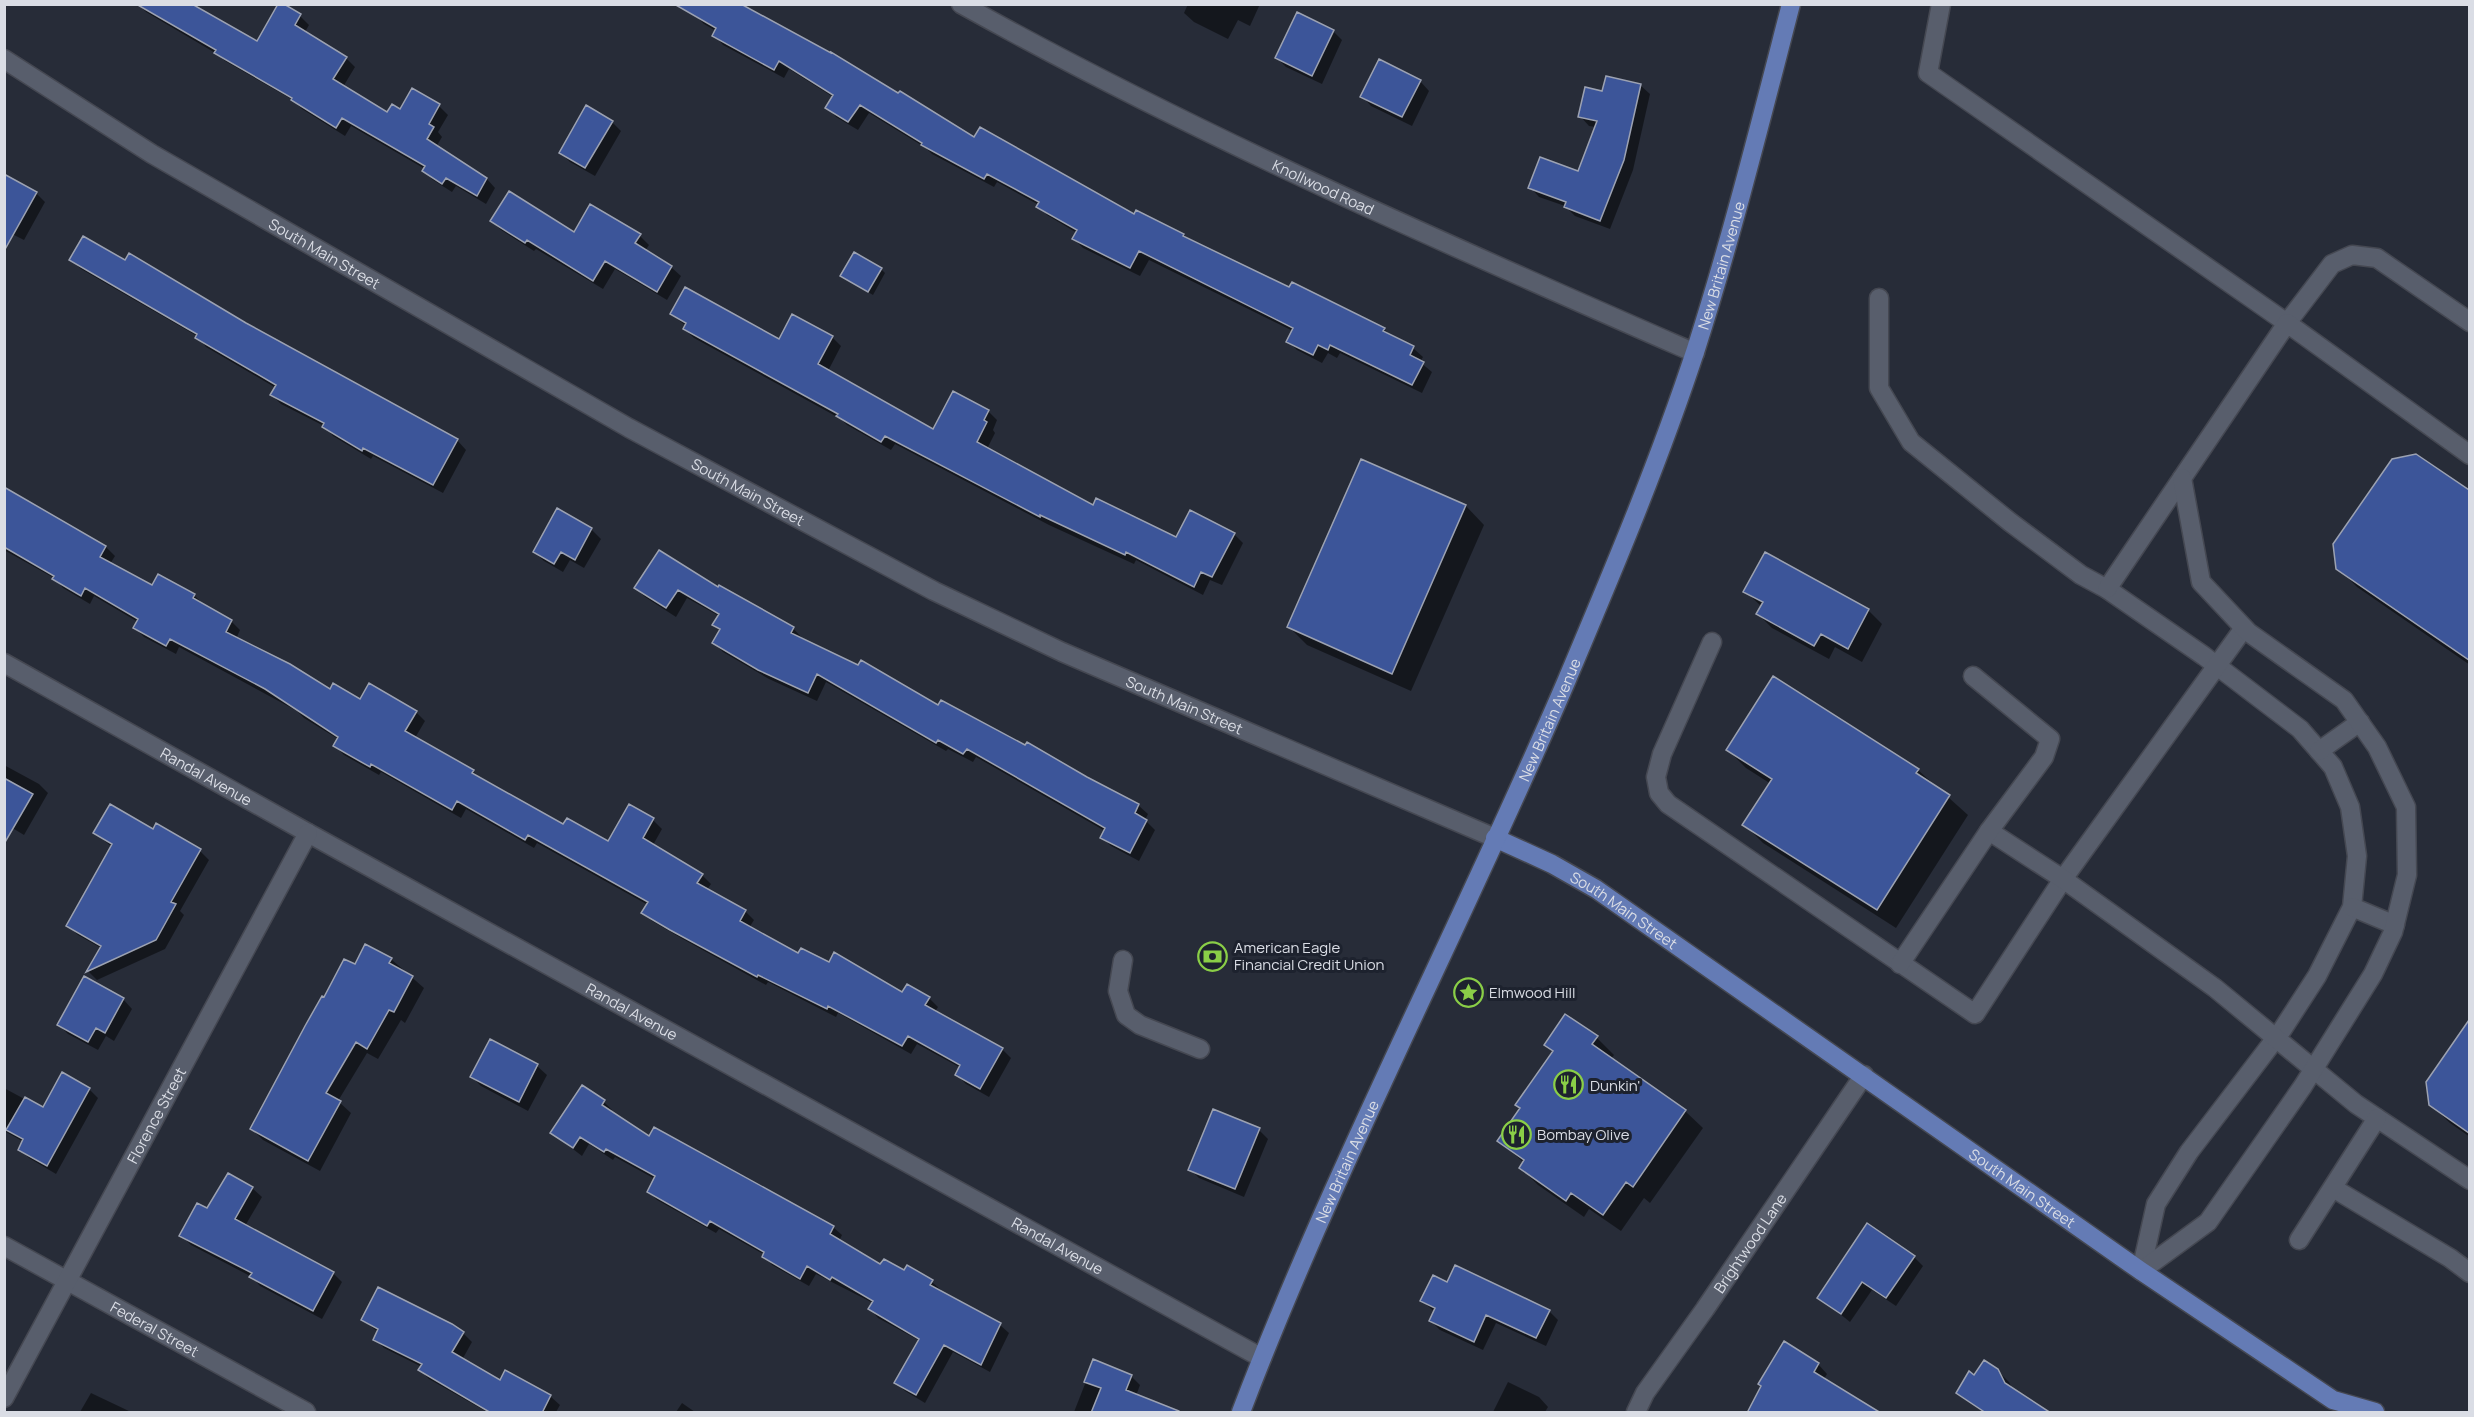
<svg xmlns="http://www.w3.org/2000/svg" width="2474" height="1417" viewBox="0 0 2474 1417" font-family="Manrope,sans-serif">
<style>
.shadow{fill:#0007}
.building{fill:#3c5599;stroke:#9ca2b2;stroke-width:1.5}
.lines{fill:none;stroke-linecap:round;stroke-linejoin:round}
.minor-casing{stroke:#454852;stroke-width:21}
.major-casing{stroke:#454852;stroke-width:21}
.minor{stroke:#585e6c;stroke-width:18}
.major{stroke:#647bb5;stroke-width:18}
.labels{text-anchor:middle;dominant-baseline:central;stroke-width:6;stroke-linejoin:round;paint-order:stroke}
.street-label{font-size:15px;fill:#dadde5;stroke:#1d222e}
.poi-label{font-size:15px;fill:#dadde5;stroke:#1d222e;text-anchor:start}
</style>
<rect width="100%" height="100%" fill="#272c38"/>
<path class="shadow" d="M 138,4 L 194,4 L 193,7 L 258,43 L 281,4 L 300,16 L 309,25 L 305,32 L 346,58 L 355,67 L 343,87 L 387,114 L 439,106 L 448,115 L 438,132 L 442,137 L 436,147 L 487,179 L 495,188 L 486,204 L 456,186 L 452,192 L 433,180 L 424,171 L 425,169 L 351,126 L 345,136 L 302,109 L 293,100 L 225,61 L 217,54 L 146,12 Z
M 1188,4 L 1260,4 L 1250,26 L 1238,20 L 1228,39 L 1194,22 L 1184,13 Z
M 695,15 L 975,139 L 1135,216 L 1183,236 L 1187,240 L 1290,289 L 1384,329 L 1392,337 L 1413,348 L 1423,357 L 1420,362 L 1432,372 L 1422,393 L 1340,353 L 1337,358 L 1328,353 L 1322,363 L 1297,350 L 1288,341 L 1293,331 L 1149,260 L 1140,276 L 1083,248 L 1074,239 L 1077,233 L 1047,215 L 1039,205 L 997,182 L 994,187 L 932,154 L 926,148 L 869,113 L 858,130 L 836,117 L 827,107 L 833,97 L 789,69 L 784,78 L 723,45 L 714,35 L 716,31 L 704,24 Z
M 1333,31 L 1342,40 L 1322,84 L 1286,67 L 1277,58 Z
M 1420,81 L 1429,91 L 1412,126 L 1371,106 L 1362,96 Z
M 1640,85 L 1650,94 L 1633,170 L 1610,229 L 1575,216 L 1565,206 L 1539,197 L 1530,187 L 1579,173 L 1596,127 L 1589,126 L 1580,116 L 1603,92 Z
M 612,122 L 621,131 L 595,176 L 570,162 L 561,153 Z
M 36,193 L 45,202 L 24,240 L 4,230 Z
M 492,221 L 574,234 L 640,236 L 649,245 L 645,251 L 671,267 L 681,276 L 667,300 L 615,269 L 603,289 L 536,249 L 534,251 L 501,230 Z
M 71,260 L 245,324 L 457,440 L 466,450 L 443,493 L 373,456 L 371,459 L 333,436 L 324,426 L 281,404 L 272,395 L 276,388 L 206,347 L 197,336 L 81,269 Z
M 881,269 L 885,273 L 873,295 L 846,279 Z
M 671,314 L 780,341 L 832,337 L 841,346 L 828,371 L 933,431 L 988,411 L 997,420 L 993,430 L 995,433 L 987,449 L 1094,507 L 1177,539 L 1234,534 L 1243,543 L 1222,585 L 1210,580 L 1203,595 L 1136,560 L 1134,564 L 1049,525 L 895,444 L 891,450 L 847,425 L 841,419 L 694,338 L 684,329 L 686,326 Z
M 1362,461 L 1466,506 L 1484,525 L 1411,691 L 1307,645 L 1289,627 Z
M 4,489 L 106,547 L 115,556 L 110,564 L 152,588 L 194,595 L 203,604 L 231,621 L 240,630 L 236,639 L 330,691 L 360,701 L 416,712 L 425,721 L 415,738 L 473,771 L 481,780 L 564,826 L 608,843 L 630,806 L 653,820 L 662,829 L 653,845 L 702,875 L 711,884 L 707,890 L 745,911 L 754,920 L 749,928 L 799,955 L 829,964 L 903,994 L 929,998 L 938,1007 L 935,1012 L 1002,1049 L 1011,1058 L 989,1097 L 966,1084 L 957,1075 L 961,1068 L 917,1044 L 911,1054 L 838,1013 L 836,1017 L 768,982 L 766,985 L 681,938 L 652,921 L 643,912 L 648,905 L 537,843 L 534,848 L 466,809 L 461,818 L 381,772 L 379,775 L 344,755 L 335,746 L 338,739 L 304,718 L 297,711 L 179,647 L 176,654 L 144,637 L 135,628 L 138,622 L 94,596 L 90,604 L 63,588 L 54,578 L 4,550 Z
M 2470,490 L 2470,665 L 2357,587 L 2338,568 Z
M 557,511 L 591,529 L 601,539 L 584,568 L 570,560 L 563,572 L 544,561 L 534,552 Z
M 636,588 L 718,590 L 793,628 L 802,638 L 801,640 L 1138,805 L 1148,814 L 1145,820 L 1155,830 L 1139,861 L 1111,846 L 1102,837 L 1105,831 L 976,757 L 973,762 L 948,749 L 946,751 L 826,682 L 817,701 L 769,679 L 723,652 L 714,643 L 721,631 L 714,625 L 719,616 L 687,598 L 676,617 L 645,597 Z
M 1745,591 L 1868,610 L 1882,624 L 1862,662 L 1835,647 L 1829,659 L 1772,628 L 1758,614 L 1762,607 Z
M 1728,750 L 1918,770 L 1968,815 L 1896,928 L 1763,843 L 1744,824 L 1771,784 L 1746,768 Z
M 4,765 L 39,784 L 48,793 L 24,835 L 4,823 Z
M 95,833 L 200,851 L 209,860 L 180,911 L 184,915 L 165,949 L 97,980 L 88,971 L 101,948 L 78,935 L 68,926 L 112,847 Z
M 366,946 L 391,959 L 424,988 L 405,1023 L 401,1020 L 378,1059 L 367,1053 L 338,1101 L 351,1113 L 320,1171 L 263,1140 L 252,1129 L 325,999 L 356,966 Z
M 123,999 L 132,1009 L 114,1041 L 106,1036 L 98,1050 L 68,1034 L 59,1025 Z
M 2470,1022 L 2470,1137 L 2450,1123 L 2430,1104 L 2427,1082 Z
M 1597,1038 L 1614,1055 L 1611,1059 L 1685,1111 L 1703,1128 L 1650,1203 L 1644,1198 L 1621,1231 L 1589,1209 L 1584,1217 L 1538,1185 L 1521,1168 L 1524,1163 L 1499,1140 L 1521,1109 L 1554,1052 L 1546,1045 Z
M 490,1041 L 537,1066 L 547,1075 L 528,1111 L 481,1086 L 472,1077 Z
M 4,1088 L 43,1109 L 89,1089 L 98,1098 L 56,1174 L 29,1158 L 20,1149 L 24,1142 L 4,1131 Z
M 604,1102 L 612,1110 L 611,1112 L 650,1138 L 833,1227 L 842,1235 L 839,1241 L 881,1266 L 904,1272 L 907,1267 L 932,1282 L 941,1290 L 940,1292 L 1000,1325 L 1009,1333 L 990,1372 L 953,1352 L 925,1403 L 905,1391 L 896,1383 L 920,1341 L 878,1318 L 870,1309 L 873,1303 L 816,1274 L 809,1286 L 772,1265 L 764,1256 L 765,1255 L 719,1229 L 716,1233 L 657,1200 L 649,1192 L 655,1179 L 615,1157 L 613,1160 L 589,1144 L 582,1156 L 552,1133 Z
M 1259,1130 L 1268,1139 L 1244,1197 L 1199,1178 L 1190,1169 Z
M 229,1175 L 252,1188 L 262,1197 L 245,1226 L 333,1273 L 342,1282 L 322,1319 L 260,1286 L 252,1277 L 191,1245 L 181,1235 L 208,1210 Z
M 1914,1257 L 1923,1266 L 1896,1306 L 1872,1290 L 1850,1322 L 1819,1297 Z
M 1448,1284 L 1549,1311 L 1558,1320 L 1546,1346 L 1496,1323 L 1483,1350 L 1440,1330 L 1431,1321 L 1435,1312 L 1422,1301 Z
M 363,1320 L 463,1333 L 472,1342 L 462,1360 L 500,1382 L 550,1396 L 560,1405 L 556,1412 L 487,1412 L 429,1379 L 420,1370 L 422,1367 L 384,1348 L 375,1339 L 378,1332 Z
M 1784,1343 L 1818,1364 L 1827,1374 L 1824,1379 L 1749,1412 Z
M 1094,1361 L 1131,1376 L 1140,1385 L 1136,1396 L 1146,1412 L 1074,1412 Z
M 1997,1370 L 2009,1382 L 2013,1390 L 2048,1412 L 1983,1412 L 1957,1393 L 1975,1377 Z
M 1508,1382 L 1539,1397 L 1548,1407 L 1545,1412 L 1493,1412 Z
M 91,1393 L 131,1412 L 80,1412 Z
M 682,1403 L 695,1412 L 676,1412 Z"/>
<path class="building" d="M 136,4 L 192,4 L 257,41 L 278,4 L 284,4 L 301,14 L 295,25 L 347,57 L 333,79 L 387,112 L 392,104 L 400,109 L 412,88 L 440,104 L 429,124 L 434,127 L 427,139 L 487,178 L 477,196 L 446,178 L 442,184 L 422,171 L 425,166 L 342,118 L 336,128 L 291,100 L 292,98 L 214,53 L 216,50 Z
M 674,4 L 741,4 L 831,53 L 831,52 L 898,93 L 900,91 L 974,137 L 980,127 L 1134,214 L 1136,210 L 1184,234 L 1183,236 L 1289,287 L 1292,282 L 1385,328 L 1383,331 L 1414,346 L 1410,355 L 1424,362 L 1412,385 L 1330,345 L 1328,350 L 1318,345 L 1313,355 L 1286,342 L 1293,328 L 1139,251 L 1130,268 L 1072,239 L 1077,230 L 1036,207 L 1039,202 L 987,174 L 984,179 L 921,145 L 922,143 L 860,105 L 848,122 L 825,108 L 833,95 L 779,61 L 774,70 L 712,36 L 716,28 Z
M 1297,12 L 1334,30 L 1312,76 L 1275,58 Z
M 1379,59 L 1421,80 L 1402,117 L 1360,97 Z
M 1606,76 L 1641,84 L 1624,160 L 1600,221 L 1564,207 L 1566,202 L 1528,188 L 1540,157 L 1578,171 L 1597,121 L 1578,117 L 1585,87 L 1602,91 Z
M 586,105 L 613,121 L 585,168 L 559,153 Z
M 4,174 L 37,192 L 4,251 Z
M 509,191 L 574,232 L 590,204 L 641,234 L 635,243 L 672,266 L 657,292 L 605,261 L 593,281 L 527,240 L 525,243 L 490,221 Z
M 83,236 L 125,260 L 129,253 L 246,323 L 458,439 L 433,485 L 363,448 L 362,451 L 322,427 L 324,423 L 270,395 L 276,385 L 195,338 L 197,334 L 188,329 L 69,260 Z
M 854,252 L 882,268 L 868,292 L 840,276 Z
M 685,287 L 779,339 L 792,314 L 833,336 L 818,364 L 933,429 L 953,391 L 989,410 L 984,420 L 987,422 L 977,442 L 1093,505 L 1096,498 L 1176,537 L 1190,510 L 1235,533 L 1212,577 L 1201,572 L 1194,587 L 1126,552 L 1125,555 L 1040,515 L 1040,517 L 885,436 L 881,442 L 836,416 L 838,414 L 683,329 L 686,323 L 670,314 Z
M 2416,454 L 2469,490 L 2469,660 L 2336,569 L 2333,544 L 2392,459 Z
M 1361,459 L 1466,505 L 1392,674 L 1287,627 Z
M 4,487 L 106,546 L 100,557 L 152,585 L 158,574 L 195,594 L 193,598 L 232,620 L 226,632 L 290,664 L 330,689 L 333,683 L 360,699 L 369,683 L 417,711 L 405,731 L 474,770 L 472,773 L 563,824 L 567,818 L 608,841 L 629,804 L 654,818 L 643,838 L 703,874 L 697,883 L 746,910 L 740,921 L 798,953 L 801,948 L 829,962 L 834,952 L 902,992 L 907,984 L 930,997 L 925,1005 L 1003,1048 L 980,1089 L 955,1075 L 960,1065 L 908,1036 L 902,1046 L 828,1006 L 827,1009 L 758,975 L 757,977 L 670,930 L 641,913 L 648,902 L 528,835 L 525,840 L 457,801 L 452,810 L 371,764 L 370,767 L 333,746 L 338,737 L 265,689 L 170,639 L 166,646 L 133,628 L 138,619 L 85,588 L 81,596 L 52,579 L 54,576 L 4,547 Z
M 557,508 L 592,528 L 575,560 L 561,552 L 554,564 L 533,552 Z
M 659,550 L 718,587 L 719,585 L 794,627 L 791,633 L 858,665 L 861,660 L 938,705 L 941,700 L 1025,745 L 1027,742 L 1087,777 L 1139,804 L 1135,813 L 1147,820 L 1130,853 L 1100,838 L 1105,828 L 967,749 L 963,754 L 938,740 L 936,743 L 817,674 L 808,693 L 758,670 L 712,643 L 720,629 L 712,625 L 719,614 L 678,590 L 666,608 L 634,588 Z
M 1765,552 L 1869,609 L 1848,649 L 1821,634 L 1814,646 L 1756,614 L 1763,602 L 1743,592 Z
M 1773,676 L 1919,769 L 1916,773 L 1950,795 L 1877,910 L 1742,825 L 1772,779 L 1726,750 Z
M 4,778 L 33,794 L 4,844 Z
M 110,804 L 153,829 L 156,823 L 201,849 L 171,902 L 176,904 L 156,940 L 86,972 L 101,946 L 66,926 L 112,844 L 93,833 Z
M 365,944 L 392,958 L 389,963 L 413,976 L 394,1012 L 389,1010 L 367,1049 L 356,1042 L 326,1093 L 341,1101 L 308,1161 L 250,1129 L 305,1026 L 322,996 L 324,997 L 344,959 L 355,964 Z
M 84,976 L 124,998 L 105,1033 L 96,1028 L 88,1042 L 57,1025 Z
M 1565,1014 L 1598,1036 L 1592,1044 L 1686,1110 L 1633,1187 L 1626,1182 L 1603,1215 L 1571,1193 L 1566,1201 L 1519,1168 L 1524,1160 L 1497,1141 L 1520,1108 L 1515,1105 L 1553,1051 L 1544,1045 Z
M 2469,1020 L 2469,1133 L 2429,1105 L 2426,1082 Z
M 490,1039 L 538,1064 L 519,1102 L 470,1077 Z
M 62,1072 L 90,1088 L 47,1166 L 18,1150 L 23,1139 L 6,1130 L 25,1097 L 43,1107 Z
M 582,1085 L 605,1100 L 602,1105 L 649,1136 L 654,1127 L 834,1226 L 830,1234 L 880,1264 L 884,1259 L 904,1270 L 907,1265 L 933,1280 L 930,1285 L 1001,1323 L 981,1365 L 944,1345 L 916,1395 L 894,1383 L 919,1339 L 868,1309 L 873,1301 L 832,1277 L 830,1280 L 807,1266 L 800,1279 L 762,1257 L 764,1252 L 710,1221 L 707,1226 L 647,1192 L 655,1176 L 606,1149 L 604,1152 L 580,1137 L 573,1148 L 550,1133 Z
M 1213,1109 L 1260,1128 L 1235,1189 L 1188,1170 Z
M 228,1173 L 253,1187 L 235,1219 L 334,1272 L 313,1311 L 249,1277 L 252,1273 L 179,1236 L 197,1203 L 207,1208 Z
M 1867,1223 L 1915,1256 L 1886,1298 L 1862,1282 L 1841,1314 L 1817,1298 Z
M 1455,1265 L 1550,1310 L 1536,1338 L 1486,1315 L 1474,1342 L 1429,1321 L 1435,1308 L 1420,1301 L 1433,1275 L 1447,1282 Z
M 378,1287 L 452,1324 L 464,1332 L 452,1352 L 500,1380 L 505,1370 L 551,1395 L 542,1413 L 491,1413 L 418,1370 L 422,1364 L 373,1340 L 378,1329 L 361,1320 Z
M 1784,1341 L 1819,1363 L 1814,1372 L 1881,1413 L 1747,1413 L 1761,1386 L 1758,1384 Z
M 1093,1359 L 1132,1375 L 1126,1390 L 1179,1411 L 1179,1413 L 1091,1413 L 1101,1388 L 1084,1382 Z
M 1984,1360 L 1998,1369 L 2005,1383 L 2051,1413 L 1986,1413 L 1956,1393 L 1969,1371 L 1974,1375 Z"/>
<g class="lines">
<defs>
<g id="minor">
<path id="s1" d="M 961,4 C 1198,136 1446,244 1695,353"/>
<path d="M 1941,4 L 1928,73 L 2287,323 L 2332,264 L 2352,255 L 2377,258 L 2470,322"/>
<path id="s2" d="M 4,59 L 152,154 L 629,428 L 934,591 L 1062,652 L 1495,838"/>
<path d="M 1879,298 L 1879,388 L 1911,442 L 2010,522 L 2081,575 L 2107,589 L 2204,656 L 2300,729 L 2333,767 L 2350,807 L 2357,856 L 2352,907 L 2317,976 L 2282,1030 L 2189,1152 L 2156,1204 L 2141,1271"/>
<path d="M 2107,589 L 2287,323 L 2470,455"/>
<path d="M 1712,642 L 1662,754 L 1656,777 L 1659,793 L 1668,804 L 1975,1014 L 2063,879 L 2244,628"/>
<path id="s3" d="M 4,663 L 308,833 L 1262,1358"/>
<path d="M 2319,751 L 2360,722"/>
<path d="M 1989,831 L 2063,879 L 2215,988 L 2356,1104 L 2470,1180"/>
<path d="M 2352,907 L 2395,925"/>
<path d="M 1123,960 L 1118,991 L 1126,1015 L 1140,1025 L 1200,1049"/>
<path d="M 1900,964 L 1989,831 L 2044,757 L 2050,739 L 1973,676"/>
<path d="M 2333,1188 L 2450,1258 L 2470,1273"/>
<path d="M 2299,1240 L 2377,1118"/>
<path id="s4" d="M 4,1246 L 306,1412"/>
<path d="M 2141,1271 L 2208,1222 L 2303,1086 L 2373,974 L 2393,932 L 2407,875 L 2406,807 L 2377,747 L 2344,700 L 2248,632 L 2201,582 L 2182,478"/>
<path id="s5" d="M 4,1398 L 308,833"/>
<path id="s6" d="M 1636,1412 L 1645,1393 L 1705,1309 L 1864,1075"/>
</g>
<g id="major">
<path id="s7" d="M 1495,838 L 1552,864 L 1596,889 L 2141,1271 L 2333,1400 L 2375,1412"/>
<path id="s8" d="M 1241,1412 C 1336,1163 1461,927 1566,682 C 1612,573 1659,462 1696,349 C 1732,236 1761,120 1791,4"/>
</g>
</defs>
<use href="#minor" class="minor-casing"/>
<use href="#major" class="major-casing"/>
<use href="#minor" class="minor"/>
<use href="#major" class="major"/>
</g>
<defs>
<symbol id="bank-ring" viewBox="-11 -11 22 22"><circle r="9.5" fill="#1d222e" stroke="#8ace47" stroke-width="1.5"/><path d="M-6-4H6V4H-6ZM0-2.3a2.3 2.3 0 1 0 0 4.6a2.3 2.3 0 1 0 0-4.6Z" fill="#8ace47"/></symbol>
<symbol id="sight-ring" viewBox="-11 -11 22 22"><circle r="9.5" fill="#1d222e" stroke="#8ace47" stroke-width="1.5"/><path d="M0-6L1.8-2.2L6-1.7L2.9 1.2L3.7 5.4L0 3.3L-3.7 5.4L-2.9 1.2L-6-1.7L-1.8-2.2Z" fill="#8ace47"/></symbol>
<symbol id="restaurant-ring" viewBox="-11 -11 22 22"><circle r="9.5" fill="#1d222e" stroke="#8ace47" stroke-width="1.5"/><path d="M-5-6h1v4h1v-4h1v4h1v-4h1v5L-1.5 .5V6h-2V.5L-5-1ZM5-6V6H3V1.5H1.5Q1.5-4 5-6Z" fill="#8ace47"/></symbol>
</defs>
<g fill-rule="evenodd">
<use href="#bank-ring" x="1196" y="940" width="33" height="33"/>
<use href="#sight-ring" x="1452" y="976" width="33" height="33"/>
<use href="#restaurant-ring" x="1552" y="1068" width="33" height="33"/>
<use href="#restaurant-ring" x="1500" y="1118" width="33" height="33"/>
</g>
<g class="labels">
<g class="street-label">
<text stroke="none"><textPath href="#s1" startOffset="406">Knollwood Road</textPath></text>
<text stroke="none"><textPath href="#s2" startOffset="375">South Main Street</textPath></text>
<text stroke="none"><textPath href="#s8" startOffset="1244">New Britain Avenue</textPath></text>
<text stroke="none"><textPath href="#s2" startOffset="861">South Main Street</textPath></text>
<text stroke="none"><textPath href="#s2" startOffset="1347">South Main Street</textPath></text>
<text stroke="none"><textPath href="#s8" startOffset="758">New Britain Avenue</textPath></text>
<text stroke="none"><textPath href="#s3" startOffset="232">Randal Avenue</textPath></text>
<text stroke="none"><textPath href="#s7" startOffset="148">South Main Street</textPath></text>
<text stroke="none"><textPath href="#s3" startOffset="718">Randal Avenue</textPath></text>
<text stroke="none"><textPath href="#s5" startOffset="321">Florence Street</textPath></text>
<text stroke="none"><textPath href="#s8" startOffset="272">New Britain Avenue</textPath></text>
<text stroke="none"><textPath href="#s7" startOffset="634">South Main Street</textPath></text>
<text stroke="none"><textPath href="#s6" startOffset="204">Brightwood Lane</textPath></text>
<text stroke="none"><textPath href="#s3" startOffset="1204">Randal Avenue</textPath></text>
<text stroke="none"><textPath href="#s4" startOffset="172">Federal Street</textPath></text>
</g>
<g class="poi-label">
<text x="1234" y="947">American Eagle<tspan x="1234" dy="17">Financial Credit Union</tspan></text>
<text x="1489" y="992">Elmwood Hill</text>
<text x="1590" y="1085">Dunkin'</text>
<text x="1537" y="1134">Bombay Olive</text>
</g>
</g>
<rect width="2474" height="1417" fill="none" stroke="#dadde5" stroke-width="12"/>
</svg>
